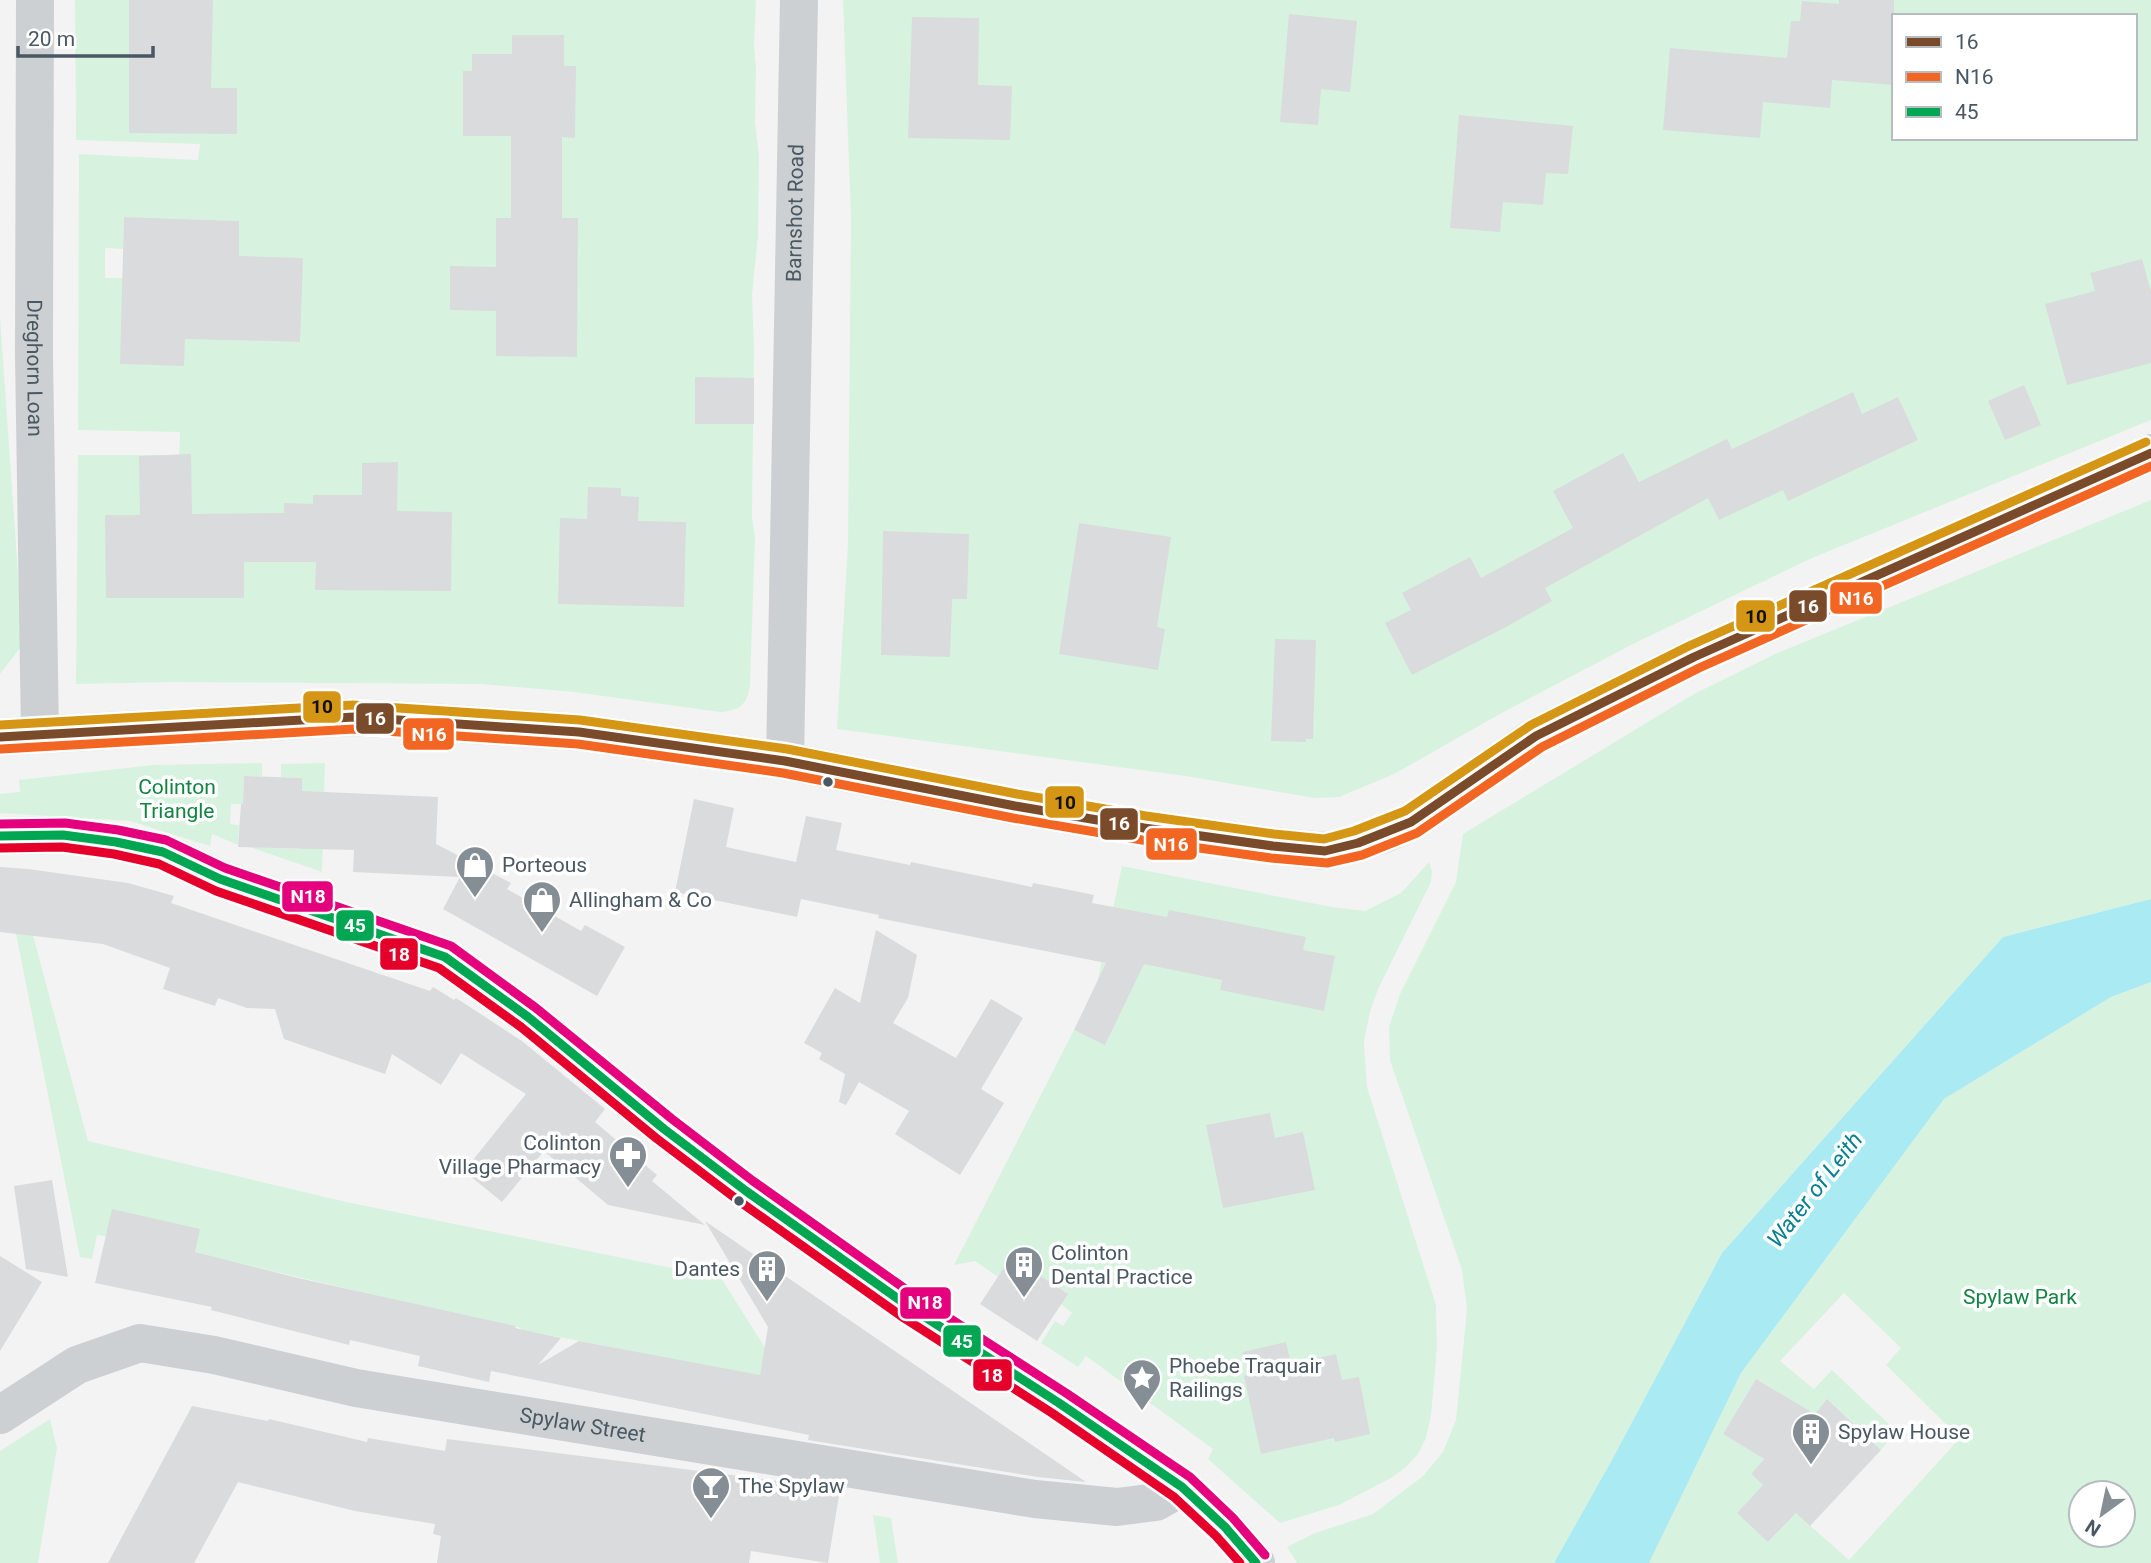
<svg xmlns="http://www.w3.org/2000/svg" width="2151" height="1563" viewBox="0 0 2151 1563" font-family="Roboto,sans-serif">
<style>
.green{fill:#d7f3df;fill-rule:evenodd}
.water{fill:#aaeaf2}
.building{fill:#dadbdc}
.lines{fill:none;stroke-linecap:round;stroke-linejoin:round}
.minor{stroke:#cdd0d2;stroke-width:38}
.tertiary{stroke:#cdd0d2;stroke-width:38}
.secondary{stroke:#cdd1d4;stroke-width:38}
.bus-1-casing{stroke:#fff;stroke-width:14}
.bus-2-casing{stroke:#fff;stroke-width:14}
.bus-3-casing{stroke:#fff;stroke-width:14}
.bus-4-casing{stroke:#fff;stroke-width:14}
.bus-5-casing{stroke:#fff;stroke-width:14}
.bus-6-casing{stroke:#fff;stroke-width:14}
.bus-1{stroke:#7a4b2a;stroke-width:9}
.bus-2{stroke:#f26522;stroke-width:9}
.bus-3{stroke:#00a651;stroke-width:9}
.bus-4{stroke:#e4002b;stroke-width:9}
.bus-5{stroke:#d49614;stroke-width:9}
.bus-6{stroke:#e5007d;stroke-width:9}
.bus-dot{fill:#495862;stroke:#fff;stroke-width:2.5}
.labels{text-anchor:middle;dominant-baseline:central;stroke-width:7;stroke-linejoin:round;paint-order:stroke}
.street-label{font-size:21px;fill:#495862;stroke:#fff}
.park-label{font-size:21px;fill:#128441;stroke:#fff}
.poi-label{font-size:21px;fill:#495862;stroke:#fff;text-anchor:start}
.water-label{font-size:23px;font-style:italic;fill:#067f90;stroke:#fff}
.line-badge{stroke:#fff;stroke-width:2.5}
.badge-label{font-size:19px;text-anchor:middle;font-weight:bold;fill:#fff}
.pale-badge-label{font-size:19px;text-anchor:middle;font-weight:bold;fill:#111}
</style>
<rect width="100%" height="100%" fill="#f4f3f3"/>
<path class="green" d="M 75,0 L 756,0 L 754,46 L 756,68 L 755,123 L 759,155 L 758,236 L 752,294 L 754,348 L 752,517 L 755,537 L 750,684 C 748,704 740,711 720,712 L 574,692 L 481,684 L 172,682 L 76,684 L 78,455 L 179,455 L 180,432 L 78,430 L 79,154 L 198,160 L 200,144 L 76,140 ZM 124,217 L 239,221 L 239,256 L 299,342 L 229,340 L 186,305 L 123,278 L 105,278 L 105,248 L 123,249 Z
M 843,0 L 2151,0 L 2151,420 L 1812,558 L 1633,644 L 1500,714 L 1394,774 L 1339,797 L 1315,798 L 1185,776 L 837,729 L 848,544 L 851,218 ZM 1894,16 L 2135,16 L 2135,139 L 1894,138 Z
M 0,317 L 22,630 L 20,648 L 0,674 Z
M 2151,500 L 2151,899 L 2003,937 L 1722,1253 L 1613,1458 L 1554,1563 L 1297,1563 L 1287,1547 L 1315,1533 L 1373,1514 L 1423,1476 L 1443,1452 L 1456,1420 L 1467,1309 L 1462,1270 L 1390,1060 L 1389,1027 L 1400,994 L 1456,882 L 1463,834 L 1694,694 L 1775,654 Z
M 262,763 L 262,776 L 244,777 L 243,804 L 231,804 L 230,824 L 239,825 L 238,845 L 212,834 L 210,846 L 130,821 L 0,813 L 0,794 L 20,792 L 19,780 L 153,765 Z
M 325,763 L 322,872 L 250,847 L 300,849 L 302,778 L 281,777 L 281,764 Z
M 1429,862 L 1432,871 L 1431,882 L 1378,989 L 1370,1012 L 1364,1041 L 1367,1087 L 1436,1305 L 1437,1348 L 1431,1416 L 1426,1438 L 1418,1454 L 1406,1467 L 1391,1478 L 1339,1505 L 1280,1523 L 1208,1459 L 1213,1449 L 1086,1356 L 1078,1367 L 1041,1343 L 1055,1321 L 1063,1326 L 1072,1313 L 1061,1304 L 1067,1294 L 1011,1257 L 998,1277 L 975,1261 L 954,1265 L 1074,1030 L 1105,1044 L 1129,994 L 1098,979 L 1122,866 L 1332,907 L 1365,911 L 1401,893 Z
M 5,878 L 18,879 L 88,1141 L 351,1203 L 721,1278 L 778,1368 L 762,1365 L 760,1376 L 523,1330 L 516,1326 L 405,1302 L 195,1253 L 97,1235 L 92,1259 L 80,1257 Z
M 2151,982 L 2151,1563 L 1649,1563 L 1741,1373 L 1944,1099 L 2111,997 ZM 1844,1293 L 1901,1348 L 1886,1365 L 1960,1438 L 1849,1560 L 1796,1513 L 1768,1542 L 1763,1485 L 1751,1474 L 1764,1459 L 1723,1434 L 1756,1379 L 1815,1414 L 1828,1400 L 1881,1450 L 1893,1435 L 1891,1426 L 1832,1370 L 1814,1389 L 1780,1361 ZM 2081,1493 L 2123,1493 L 2123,1535 L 2081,1535 Z
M 50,1419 L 57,1448 L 38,1563 L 0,1563 L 0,1451 Z
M 873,1515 L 891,1518 L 898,1563 L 880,1563 Z"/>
<path class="water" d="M 2151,899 L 2151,982 L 2111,997 L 1944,1099 L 1741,1373 L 1649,1563 L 1554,1563 L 1613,1458 L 1722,1253 L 2003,937 Z"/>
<path class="building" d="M 129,0 L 213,0 L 211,88 L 237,88 L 237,134 L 129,133 Z
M 1839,0 L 1894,0 L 1894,85 L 1832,80 L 1830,108 L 1763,102 L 1760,138 L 1663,130 L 1670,48 L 1787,58 L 1791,21 L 1800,21 L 1802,1 L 1839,4 Z
M 1289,14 L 1357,21 L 1350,92 L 1321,89 L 1318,125 L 1280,122 Z
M 912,17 L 979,18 L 978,85 L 1012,86 L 1010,140 L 908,138 Z
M 512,35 L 564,35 L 564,66 L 576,66 L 575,138 L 562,137 L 562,218 L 578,218 L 577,357 L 496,356 L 496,311 L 450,310 L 450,266 L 496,267 L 496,218 L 511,218 L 511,136 L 463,136 L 463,71 L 472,71 L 472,54 L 512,54 Z
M 1459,115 L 1573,126 L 1568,174 L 1546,173 L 1543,205 L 1503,202 L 1500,232 L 1450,228 Z
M 124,217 L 239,221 L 239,256 L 303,258 L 300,342 L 185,339 L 184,366 L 120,364 Z
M 2142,259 L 2151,292 L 2151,363 L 2067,385 L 2045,304 L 2095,291 L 2090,273 Z
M 695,377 L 754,378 L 754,424 L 695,424 Z
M 2024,385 L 2041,425 L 2005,440 L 1988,401 Z
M 1853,392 L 1862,414 L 1898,397 L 1918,440 L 1788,501 L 1783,490 L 1719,520 L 1708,498 L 1545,588 L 1552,601 L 1506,627 L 1412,675 L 1385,623 L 1411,610 L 1402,593 L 1470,557 L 1481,578 L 1573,528 L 1553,491 L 1623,453 L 1639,482 L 1727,439 L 1732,449 Z
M 191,454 L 192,514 L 284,513 L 284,503 L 313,504 L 313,495 L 362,495 L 362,463 L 398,462 L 397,511 L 452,512 L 451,591 L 315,590 L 316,562 L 244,562 L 244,598 L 106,598 L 105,515 L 140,515 L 139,456 Z
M 588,487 L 621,488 L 621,496 L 639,497 L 638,521 L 686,522 L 684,607 L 558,604 L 560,518 L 587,519 Z
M 1079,523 L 1171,537 L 1157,627 L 1165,629 L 1158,670 L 1059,654 Z
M 883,531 L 969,534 L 967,599 L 952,599 L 950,657 L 881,655 Z
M 1275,639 L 1316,640 L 1313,739 L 1306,739 L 1306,742 L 1271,741 Z
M 244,776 L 302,778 L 302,791 L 438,797 L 436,844 L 511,883 L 507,889 L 581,931 L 585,925 L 625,947 L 597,996 L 443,909 L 460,877 L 353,872 L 354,850 L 238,847 L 241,804 L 243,804 Z
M 694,799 L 734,808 L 726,847 L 796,862 L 806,816 L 842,823 L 836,850 L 910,865 L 911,862 L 1032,887 L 1033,883 L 1065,889 L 1094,895 L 1092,903 L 1167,917 L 1169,910 L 1306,937 L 1303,950 L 1335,956 L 1324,1011 L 1220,990 L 1222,980 L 1144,964 L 1105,1045 L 1074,1030 L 1106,963 L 878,918 L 879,915 L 801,899 L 797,917 L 675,892 Z
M 0,867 L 28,869 L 128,883 L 174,896 L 171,903 L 430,991 L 433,987 L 454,1000 L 456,998 L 522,1041 L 605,1109 L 595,1122 L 657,1175 L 652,1181 L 705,1225 L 608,1205 L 544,1151 L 502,1202 L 464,1171 L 526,1094 L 461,1053 L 441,1085 L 392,1054 L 385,1074 L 284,1039 L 275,1009 L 247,1008 L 218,998 L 215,1006 L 163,989 L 170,968 L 103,944 L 0,932 Z
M 876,930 L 917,955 L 908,998 L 893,1023 L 956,1058 L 991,999 L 1023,1018 L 981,1089 L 1004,1103 L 960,1175 L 895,1134 L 909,1111 L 859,1082 L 846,1105 L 839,1102 L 845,1074 L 819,1059 L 822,1053 L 804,1043 L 835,988 L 860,1003 Z
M 1270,1113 L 1275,1138 L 1303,1132 L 1315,1190 L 1223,1208 L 1206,1125 Z
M 52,1180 L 68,1277 L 26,1269 L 14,1186 Z
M 112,1209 L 200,1229 L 195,1252 L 298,1278 L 516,1326 L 515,1328 L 561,1338 L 538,1365 L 579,1341 L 760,1375 L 768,1327 L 705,1221 L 1086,1482 L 1038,1477 L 808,1440 L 809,1435 L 491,1371 L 489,1382 L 418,1366 L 420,1356 L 350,1340 L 349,1345 L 211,1310 L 212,1307 L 95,1283 Z
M 0,1256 L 42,1282 L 0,1351 Z
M 1011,1257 L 1068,1294 L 1037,1341 L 980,1304 Z
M 1286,1342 L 1291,1364 L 1336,1354 L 1342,1380 L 1359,1377 L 1370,1434 L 1335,1442 L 1334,1438 L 1261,1454 L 1244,1376 L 1248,1375 L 1243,1352 Z
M 1756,1379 L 1815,1414 L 1827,1399 L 1881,1450 L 1810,1526 L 1796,1513 L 1768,1542 L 1737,1513 L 1763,1485 L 1751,1474 L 1764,1459 L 1723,1434 Z
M 192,1406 L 268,1421 L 269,1419 L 367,1442 L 368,1438 L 445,1451 L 447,1439 L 840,1489 L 828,1563 L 751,1551 L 749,1563 L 437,1563 L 441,1536 L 433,1534 L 435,1524 L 355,1511 L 238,1482 L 194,1563 L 108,1563 Z"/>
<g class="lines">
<g class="minor">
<path id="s1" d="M 35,0 L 34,356 L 40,734"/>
<path id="s2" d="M 785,761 L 799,0"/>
<path id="s3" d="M 0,1415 L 77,1365 L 140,1343 L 214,1355 L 356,1388 L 1035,1499 L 1117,1507 L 1156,1502 L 1182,1487"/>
</g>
<path class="tertiary" d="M 0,737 L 354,717 L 579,732 L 785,761 L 1015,806 L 1144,828 L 1273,846 L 1325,851 L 1358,843 L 1386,833 L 1411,822 L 1536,736 L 1694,657 L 2151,453"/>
<path class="secondary" d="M 0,836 L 63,835 L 116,842 L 163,852 L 220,879 L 445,957 L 528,1017 L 664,1129 L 746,1191 L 911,1308 L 1059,1403 L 1182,1487 L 1225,1527 L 1256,1563"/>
<defs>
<path id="bus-1" d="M 0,737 L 354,717 L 579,732 L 785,761 L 1015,806 L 1144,828 L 1273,846 L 1325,851 L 1358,843 L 1411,822 L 1536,736 L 1694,657 L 2151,453"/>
<path id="bus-2" d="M 1,749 L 354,729 L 578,744 L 783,773 L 1013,818 L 1142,840 L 1271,858 L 1327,863 L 1362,855 L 1417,833 L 1542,747 L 1699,668 L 2151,466"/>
<path id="bus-3" d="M 0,836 L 63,835 L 116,842 L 163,852 L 220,879 L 445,957 L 528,1017 L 664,1129 L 746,1191 L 911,1308 L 1059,1403 L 1182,1487 L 1225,1527 L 1256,1563"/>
<path id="bus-4" d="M 0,848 L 62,847 L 114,854 L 159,864 L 216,891 L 439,968 L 521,1027 L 656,1138 L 739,1201 L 904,1318 L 1052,1413 L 1174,1497 L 1216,1536 L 1240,1563"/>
<path id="bus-5" d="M 0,725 L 353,705 L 580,720 L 787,749 L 1017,794 L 1146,816 L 1274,834 L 1324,839 L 1354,831 L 1405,811 L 1531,725 L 1689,646 L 2146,442"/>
<path id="bus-6" d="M 0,824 L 65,823 L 118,830 L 166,840 L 225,868 L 451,946 L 536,1008 L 672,1119 L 753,1181 L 918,1298 L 1066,1393 L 1190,1477 L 1233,1518 L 1265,1555"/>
</defs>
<use href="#bus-1" class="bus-1-casing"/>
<use href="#bus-2" class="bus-2-casing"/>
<use href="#bus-3" class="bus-3-casing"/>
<use href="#bus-4" class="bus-4-casing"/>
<use href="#bus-5" class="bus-5-casing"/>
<use href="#bus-6" class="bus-6-casing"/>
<use href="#bus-1" class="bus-1"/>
<use href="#bus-2" class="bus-2"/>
<use href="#bus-3" class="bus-3"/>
<use href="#bus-4" class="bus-4"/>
<use href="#bus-5" class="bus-5"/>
<use href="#bus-6" class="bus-6"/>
</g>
<defs>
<symbol id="shop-pin" viewBox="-11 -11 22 30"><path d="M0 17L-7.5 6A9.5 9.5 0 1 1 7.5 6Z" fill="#858e95" stroke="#fff"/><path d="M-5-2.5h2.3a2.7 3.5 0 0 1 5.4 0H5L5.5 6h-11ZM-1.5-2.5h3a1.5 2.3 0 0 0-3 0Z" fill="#fff"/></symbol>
<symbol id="pharmacy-pin" viewBox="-11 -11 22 30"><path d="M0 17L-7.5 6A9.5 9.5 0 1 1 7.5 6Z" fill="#858e95" stroke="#fff"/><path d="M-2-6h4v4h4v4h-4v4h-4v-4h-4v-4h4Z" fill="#fff"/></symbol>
<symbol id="building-pin" viewBox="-11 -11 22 30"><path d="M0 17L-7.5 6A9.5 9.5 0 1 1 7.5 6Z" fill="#858e95" stroke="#fff"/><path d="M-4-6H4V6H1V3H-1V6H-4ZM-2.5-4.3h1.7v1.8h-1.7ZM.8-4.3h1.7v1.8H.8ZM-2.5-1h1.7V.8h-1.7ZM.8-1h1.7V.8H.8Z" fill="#fff"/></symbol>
<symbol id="sight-pin" viewBox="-11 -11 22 30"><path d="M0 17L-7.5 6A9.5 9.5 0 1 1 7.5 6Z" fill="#858e95" stroke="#fff"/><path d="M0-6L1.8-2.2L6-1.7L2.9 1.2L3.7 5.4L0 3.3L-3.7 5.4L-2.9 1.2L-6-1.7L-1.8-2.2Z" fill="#fff"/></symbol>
<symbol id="bar-pin" viewBox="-11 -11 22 30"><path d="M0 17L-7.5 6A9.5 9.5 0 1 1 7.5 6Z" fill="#858e95" stroke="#fff"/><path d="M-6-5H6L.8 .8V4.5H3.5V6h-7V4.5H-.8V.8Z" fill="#fff"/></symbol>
</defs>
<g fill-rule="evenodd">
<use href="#shop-pin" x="453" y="843" width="44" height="60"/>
<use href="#shop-pin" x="520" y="878" width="44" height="60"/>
<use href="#pharmacy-pin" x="606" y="1133" width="44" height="60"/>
<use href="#building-pin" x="1002" y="1243" width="44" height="60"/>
<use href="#building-pin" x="745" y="1247" width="44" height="60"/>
<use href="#sight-pin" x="1120" y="1356" width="44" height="60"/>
<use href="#building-pin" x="1789" y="1410" width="44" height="60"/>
<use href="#bar-pin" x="689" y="1464" width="44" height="60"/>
</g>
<g class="bus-dot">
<circle cx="828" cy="782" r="6"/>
<circle cx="739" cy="1201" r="6"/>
</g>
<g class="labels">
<g class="street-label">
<text stroke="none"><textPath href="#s2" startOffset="548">Barnshot Road</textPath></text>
<text stroke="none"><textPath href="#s1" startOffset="368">Dreghorn Loan</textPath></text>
<text stroke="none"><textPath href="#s3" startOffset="609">Spylaw Street</textPath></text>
</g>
<g class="park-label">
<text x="177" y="787">Colinton<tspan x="177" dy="24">Triangle</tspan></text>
<text x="2020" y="1297">Spylaw Park</text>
</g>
<g class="poi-label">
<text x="502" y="865">Porteous</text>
<text x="569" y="900">Allingham &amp; Co</text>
<text x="601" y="1143" text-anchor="end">Colinton<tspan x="601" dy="24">Village Pharmacy</tspan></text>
<text x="1051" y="1253">Colinton<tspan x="1051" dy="24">Dental Practice</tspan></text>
<text x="740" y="1269" text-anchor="end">Dantes</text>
<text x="1169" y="1366">Phoebe Traquair<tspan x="1169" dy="24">Railings</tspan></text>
<text x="1838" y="1432">Spylaw House</text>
<text x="738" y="1486">The Spylaw</text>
</g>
<g class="water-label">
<text transform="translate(1815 1190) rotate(-52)">Water of Leith</text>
</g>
</g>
<g class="line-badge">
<rect x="1829" y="581" width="54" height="34" rx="7" fill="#f26522"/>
<rect x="1788" y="589" width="40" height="34" rx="7" fill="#7a4b2a"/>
<rect x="1735" y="599" width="41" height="34" rx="7" fill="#d49614"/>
<rect x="302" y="690" width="40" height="34" rx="7" fill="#d49614"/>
<rect x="355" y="702" width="40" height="33" rx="7" fill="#7a4b2a"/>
<rect x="402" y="717" width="53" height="34" rx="7" fill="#f26522"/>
<rect x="1044" y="785" width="41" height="34" rx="7" fill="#d49614"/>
<rect x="1099" y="807" width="40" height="34" rx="7" fill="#7a4b2a"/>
<rect x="1145" y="827" width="53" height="34" rx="7" fill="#f26522"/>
<rect x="281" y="880" width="53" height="33" rx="7" fill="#e5007d"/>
<rect x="335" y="909" width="40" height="33" rx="7" fill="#00a651"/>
<rect x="379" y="937" width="40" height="34" rx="7" fill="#e4002b"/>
<rect x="899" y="1286" width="53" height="34" rx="7" fill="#e5007d"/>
<rect x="942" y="1324" width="40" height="34" rx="7" fill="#00a651"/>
<rect x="972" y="1358" width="41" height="34" rx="7" fill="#e4002b"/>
</g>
<g class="badge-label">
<text x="1856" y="605">N16</text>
<text x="1808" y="613">16</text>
<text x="375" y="725">16</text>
<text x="429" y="741">N16</text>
<text x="1119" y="830">16</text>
<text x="1171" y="851">N16</text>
<text x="308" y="903">N18</text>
<text x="355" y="932">45</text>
<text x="399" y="961">18</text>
<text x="925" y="1309">N18</text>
<text x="962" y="1348">45</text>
<text x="992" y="1382">18</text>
</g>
<g class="pale-badge-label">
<text x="1756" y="623">10</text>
<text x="322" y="713">10</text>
<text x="1065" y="809">10</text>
</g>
<rect x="1892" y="14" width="245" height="126" fill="#ffffff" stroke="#b6bcc0" stroke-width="2"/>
<rect x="1906" y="37" width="35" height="10" fill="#7a4b2a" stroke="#b6bcc0" stroke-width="2"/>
<text x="1955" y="49" font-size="21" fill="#495862">16</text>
<rect x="1906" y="72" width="35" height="10" fill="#f26522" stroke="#b6bcc0" stroke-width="2"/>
<text x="1955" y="84" font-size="21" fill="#495862">N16</text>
<rect x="1906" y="107" width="35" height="10" fill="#00a651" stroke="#b6bcc0" stroke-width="2"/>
<text x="1955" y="119" font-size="21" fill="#495862">45</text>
<g transform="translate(2102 1514) rotate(213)"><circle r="33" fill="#ffffff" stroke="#b6bcc0" stroke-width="2"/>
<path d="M0-5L12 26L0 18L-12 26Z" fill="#858e95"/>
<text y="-10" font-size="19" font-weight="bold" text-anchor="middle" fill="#495862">N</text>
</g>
<path d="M18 46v10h135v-10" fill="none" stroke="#495862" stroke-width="3.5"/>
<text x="28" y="46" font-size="21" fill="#495862" stroke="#ffffff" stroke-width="5" paint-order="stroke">20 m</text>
</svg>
